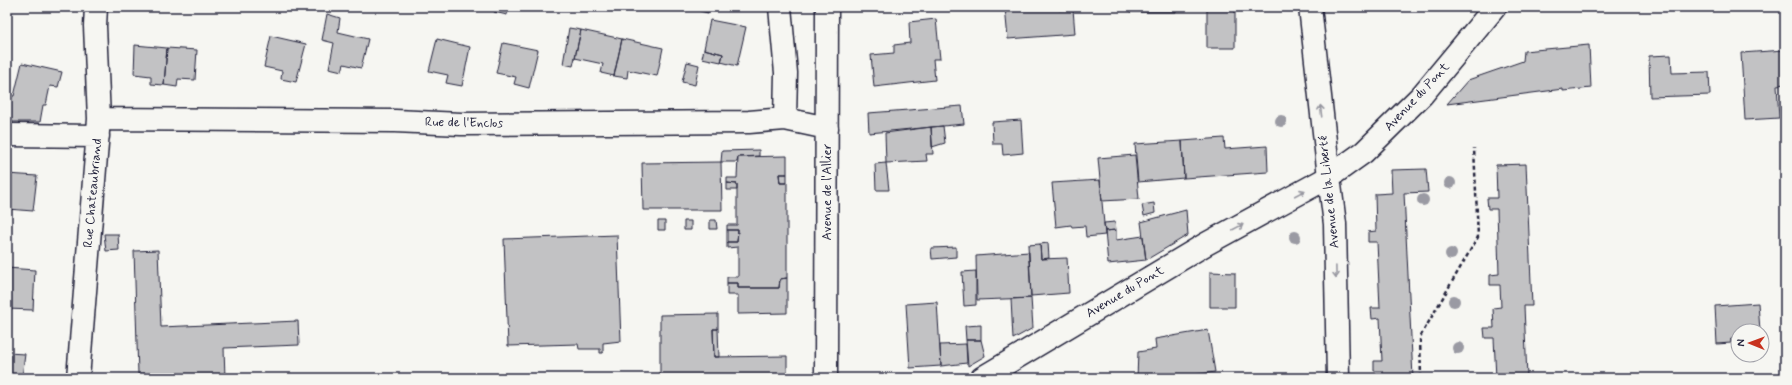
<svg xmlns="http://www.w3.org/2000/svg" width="1792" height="385" viewBox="0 0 1792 385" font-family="Mynerve,sans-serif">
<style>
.building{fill:#c2c2c4;stroke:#22223b}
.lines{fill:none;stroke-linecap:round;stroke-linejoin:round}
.street-casing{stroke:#22223b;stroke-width:25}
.secondary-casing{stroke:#22223b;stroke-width:25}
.path{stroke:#22223b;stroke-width:2.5;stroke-dasharray:4 3;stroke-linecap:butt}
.street{stroke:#f6f6f2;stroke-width:22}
.secondary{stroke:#f6f6f2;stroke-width:22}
.tree{fill:#9a9aa3}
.oneway{stroke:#9797a0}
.labels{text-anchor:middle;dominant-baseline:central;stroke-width:3.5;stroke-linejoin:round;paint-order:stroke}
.street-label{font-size:13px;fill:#22223b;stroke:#f6f6f2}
</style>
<rect width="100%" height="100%" fill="#f6f6f2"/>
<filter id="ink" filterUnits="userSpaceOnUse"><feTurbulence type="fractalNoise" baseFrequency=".025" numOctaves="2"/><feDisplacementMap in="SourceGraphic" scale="8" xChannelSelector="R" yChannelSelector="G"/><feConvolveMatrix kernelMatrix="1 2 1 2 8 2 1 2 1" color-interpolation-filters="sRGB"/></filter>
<g filter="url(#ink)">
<path class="building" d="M 495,7 L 508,7 L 507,15 L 494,12 Z
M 701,7 L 709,7 L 708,13 L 700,11 Z
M 1005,7 L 1058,7 L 1059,10 L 1073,9 L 1075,34 L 1008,39 Z
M 1130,7 L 1176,7 L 1176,12 L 1130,12 Z
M 1207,7 L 1255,7 L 1235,9 L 1235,48 L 1207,48 Z
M 327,14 L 340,18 L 338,32 L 368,39 L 361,68 L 344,64 L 342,71 L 329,68 L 334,43 L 322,40 Z
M 936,19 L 940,59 L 933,59 L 935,80 L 874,87 L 871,55 L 894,53 L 894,45 L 910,43 L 909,22 Z
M 710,20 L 746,27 L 737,66 L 721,62 L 723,54 L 704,49 Z
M 569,28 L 581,30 L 573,66 L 563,64 Z
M 581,30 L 622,39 L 614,76 L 601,73 L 603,64 L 575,58 Z
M 271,36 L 306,44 L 296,82 L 281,79 L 282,71 L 264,67 Z
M 437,39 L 470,47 L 462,86 L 446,83 L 448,75 L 429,71 Z
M 622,39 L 663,48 L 657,76 L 628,70 L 627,78 L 614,76 Z
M 503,43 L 538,50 L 529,88 L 514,84 L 516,77 L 496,73 Z
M 135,45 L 167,48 L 164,85 L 151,84 L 151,76 L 134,74 Z
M 1589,45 L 1591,88 L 1563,91 L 1563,89 L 1447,104 L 1468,80 L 1523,61 L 1524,51 Z
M 167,48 L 197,50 L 195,80 L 178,79 L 177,87 L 164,85 Z
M 704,49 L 723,54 L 721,62 L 702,58 Z
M 1785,50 L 1785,84 L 1777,85 L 1779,118 L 1745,120 L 1741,53 Z
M 1671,55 L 1672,73 L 1709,72 L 1710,95 L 1650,97 L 1649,56 Z
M 687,62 L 699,65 L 695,85 L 682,82 Z
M 22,63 L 62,72 L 58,87 L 50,86 L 46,105 L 43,105 L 40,122 L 7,122 L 7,109 L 10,96 L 14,96 Z
M 962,106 L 964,124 L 869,133 L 868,113 Z
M 1021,120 L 1023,153 L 1003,155 L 1002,144 L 993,144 L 992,122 Z
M 943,126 L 945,143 L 932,147 L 931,127 Z
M 931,127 L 933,154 L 926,154 L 927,161 L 886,163 L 885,133 Z
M 1224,138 L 1225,149 L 1267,146 L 1268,172 L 1184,178 L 1182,141 Z
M 1182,141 L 1184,178 L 1138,182 L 1135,144 Z
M 759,150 L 759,156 L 738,157 L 737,162 L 721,162 L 722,151 Z
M 1135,155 L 1139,199 L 1102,201 L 1098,158 Z
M 787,156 L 787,174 L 779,174 L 780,183 L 787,183 L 787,278 L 780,279 L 779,288 L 738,288 L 738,283 L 727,283 L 727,277 L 738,277 L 738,247 L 727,248 L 727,242 L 737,242 L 738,230 L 727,230 L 727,225 L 737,225 L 737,184 L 727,183 L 727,178 L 737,178 L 738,157 Z
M 721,162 L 722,210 L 643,210 L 642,163 Z
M 886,163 L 889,190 L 876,190 L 875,164 Z
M 1526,164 L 1532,306 L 1524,306 L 1527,378 L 1496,378 L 1494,338 L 1485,338 L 1484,328 L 1494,328 L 1493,308 L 1501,307 L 1500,285 L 1490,285 L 1490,275 L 1499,274 L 1497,209 L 1488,209 L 1487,198 L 1497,198 L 1496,165 Z
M 1426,169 L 1428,192 L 1404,193 L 1413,378 L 1383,378 L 1383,371 L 1374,371 L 1374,361 L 1382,361 L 1380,318 L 1372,319 L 1371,308 L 1380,308 L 1377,242 L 1368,242 L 1368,232 L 1376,231 L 1375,194 L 1392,193 L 1391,170 Z
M 7,174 L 37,176 L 33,211 L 7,209 Z
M 779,174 L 787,174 L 787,183 L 780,183 Z
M 1100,180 L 1105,235 L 1086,237 L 1085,226 L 1072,227 L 1071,225 L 1056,227 L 1052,183 Z
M 727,183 L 737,184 L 737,190 L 727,190 Z
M 1154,203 L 1155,213 L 1144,216 L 1142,205 Z
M 1186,210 L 1188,235 L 1146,260 L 1141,222 Z
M 710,220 L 716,220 L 717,229 L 710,229 Z
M 658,221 L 665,221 L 665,230 L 658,230 Z
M 684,221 L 691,221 L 691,230 L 684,230 Z
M 1115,222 L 1116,230 L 1105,231 L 1104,223 Z
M 727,230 L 738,230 L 737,242 L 727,242 Z
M 1116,230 L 1116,240 L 1143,236 L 1146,260 L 1108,264 L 1105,231 Z
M 104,234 L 118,234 L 119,250 L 106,251 Z
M 617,235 L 621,341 L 603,343 L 603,353 L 600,353 L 600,349 L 579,349 L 578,344 L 508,346 L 504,239 Z
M 1048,243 L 1049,258 L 1041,259 L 1040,244 Z
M 1040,244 L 1041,259 L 1067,258 L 1069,293 L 1031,296 L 1028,245 Z
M 956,247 L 956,257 L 932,259 L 931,248 Z
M 158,250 L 161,327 L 298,321 L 299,345 L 224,348 L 225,378 L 170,378 L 170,373 L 138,374 L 134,251 Z
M 1029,252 L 1031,298 L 977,300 L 976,256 Z
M 7,268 L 35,270 L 33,310 L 7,309 Z
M 976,271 L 976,305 L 964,306 L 962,272 Z
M 1210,272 L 1235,273 L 1235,307 L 1210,307 Z
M 787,278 L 787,313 L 738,314 L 738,295 L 727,295 L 727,283 L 738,283 L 738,288 L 779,288 L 780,279 Z
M 1031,298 L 1033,328 L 1013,339 L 1011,299 Z
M 937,302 L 941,366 L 910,368 L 906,304 Z
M 1758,303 L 1760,331 L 1738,331 L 1738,339 L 1731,339 L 1731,343 L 1717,344 L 1715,306 Z
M 718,314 L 718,329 L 713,329 L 714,357 L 787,356 L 787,378 L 660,378 L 660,315 Z
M 981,325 L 981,340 L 966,340 L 965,326 Z
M 713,329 L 718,329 L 719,357 L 714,357 Z
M 1208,330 L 1215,372 L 1171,378 L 1137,378 L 1138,352 L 1156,349 L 1155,339 Z
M 1731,339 L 1738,339 L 1738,343 L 1731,343 Z
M 966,340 L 981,340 L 985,356 L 968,366 Z
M 966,344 L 967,363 L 941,366 L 940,345 Z
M 7,353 L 25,354 L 22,378 L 7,378 Z"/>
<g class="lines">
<defs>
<path id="street" d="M 780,7 L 786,73 L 785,119
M 1310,7 L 1329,177
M 99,119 L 395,121 L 461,124 L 749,122 L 785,119 L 827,128
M 7,135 L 98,136
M 78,378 L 99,119 L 95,26 L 96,7
M 826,378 L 827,7"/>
<path id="secondary" d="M 1329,177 L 1335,224 L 1338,378
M 982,378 L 1206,244 L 1329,177 L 1364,152 L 1422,95 L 1495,7"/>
</defs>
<use href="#street" class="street-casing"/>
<use href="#secondary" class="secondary-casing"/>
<path class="path" d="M 1421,378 L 1420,337 L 1478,237 L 1474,148"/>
<use href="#street" class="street"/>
<use href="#secondary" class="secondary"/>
</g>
<g class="tree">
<circle cx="1281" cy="121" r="6"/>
<circle cx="1450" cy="183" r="6"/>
<circle cx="1423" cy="200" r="6"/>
<circle cx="1295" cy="237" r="6"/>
<circle cx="1451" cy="254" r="6"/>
<circle cx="1454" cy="301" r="6"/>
<circle cx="1458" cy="348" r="6"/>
</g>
<defs><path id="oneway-shaft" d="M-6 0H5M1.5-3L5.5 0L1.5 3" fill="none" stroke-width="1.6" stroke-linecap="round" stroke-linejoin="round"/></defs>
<g class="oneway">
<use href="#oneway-shaft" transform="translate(1321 111) rotate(-97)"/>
<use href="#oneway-shaft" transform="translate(1300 193) rotate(-28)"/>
<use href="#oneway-shaft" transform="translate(1238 227) rotate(-28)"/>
<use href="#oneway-shaft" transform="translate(1336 272) rotate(89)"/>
</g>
</g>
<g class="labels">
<g class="street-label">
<text transform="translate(1417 97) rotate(-47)">Avenue du Pont</text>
<text transform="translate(464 123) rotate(1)">Rue de l'Enclos</text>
<text transform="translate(827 192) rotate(-90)">Avenue de l'Allier</text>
<text transform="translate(1329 192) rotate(-96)">Avenue de la Liberté</text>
<text transform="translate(93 193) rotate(-85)">Rue Chateaubriand</text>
<text transform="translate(1125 292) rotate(-31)">Avenue du Pont</text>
</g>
</g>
<rect width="1792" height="385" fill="none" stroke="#f6f6f2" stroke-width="24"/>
<rect x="12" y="12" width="1768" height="361" fill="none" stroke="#22223b" stroke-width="1.5" filter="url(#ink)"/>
<g transform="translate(1750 343) rotate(271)"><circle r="19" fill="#f6f6f2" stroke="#a1a1a9"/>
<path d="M0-3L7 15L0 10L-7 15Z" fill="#c8321e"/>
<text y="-6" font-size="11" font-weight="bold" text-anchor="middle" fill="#22223b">N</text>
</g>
</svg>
